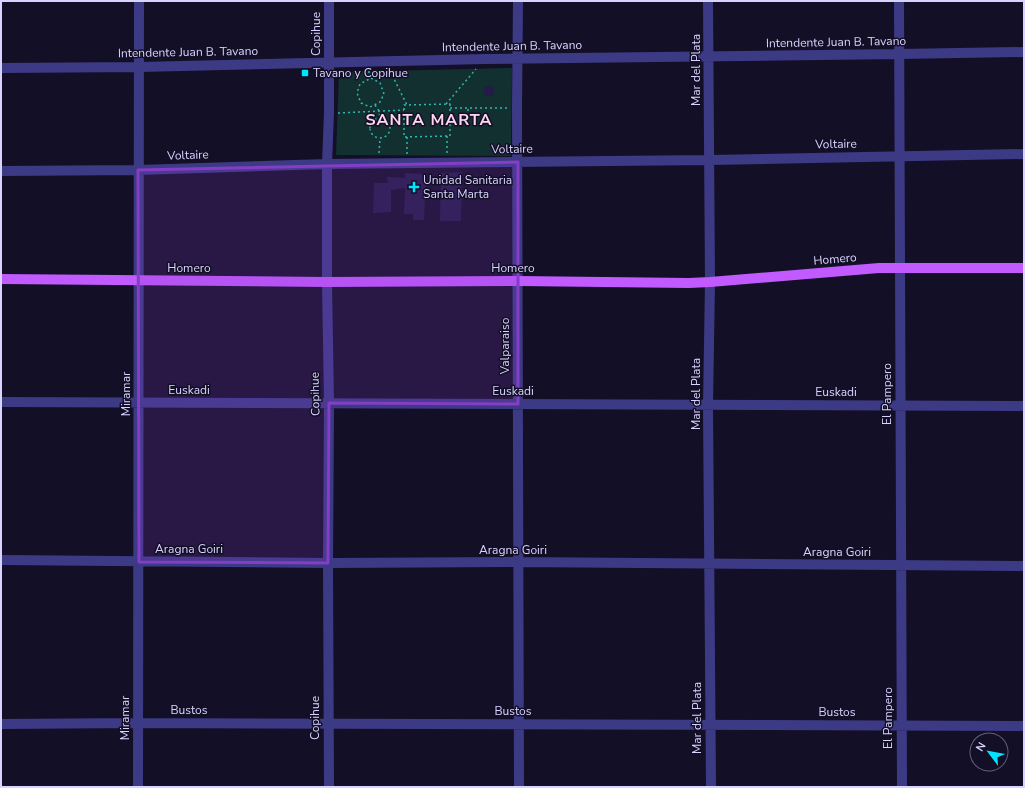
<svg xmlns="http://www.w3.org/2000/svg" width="1025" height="788" viewBox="0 0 1025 788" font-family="'Nunito Sans',sans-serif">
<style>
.green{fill:#12302f}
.building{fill:#241b47}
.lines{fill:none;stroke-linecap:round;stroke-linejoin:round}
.path{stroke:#2fb8b0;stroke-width:1.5;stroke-dasharray:2 3;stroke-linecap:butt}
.minor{stroke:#3d3a85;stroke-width:10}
.major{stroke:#c25bff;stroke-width:10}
.marked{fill:#843dc5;fill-opacity:0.2;stroke:#843dc5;stroke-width:3;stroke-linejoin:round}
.poi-dot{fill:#00e5ff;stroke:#130f26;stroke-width:1.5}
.labels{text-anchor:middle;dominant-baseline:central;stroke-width:3;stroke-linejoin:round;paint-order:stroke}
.street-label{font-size:12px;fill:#d9d4ff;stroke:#130f26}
.poi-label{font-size:12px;fill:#d9d4ff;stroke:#130f26;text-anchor:start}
.district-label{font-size:16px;font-weight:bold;letter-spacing:1px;fill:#ffd6f0;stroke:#130f26}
</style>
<rect width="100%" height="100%" fill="#130f26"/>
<path class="green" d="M 512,68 L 511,156 L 336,155 L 339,72 Z"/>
<path class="building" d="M483.5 91a5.5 5.5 0 1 1 11 0a5.5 5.5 0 1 1-11 0Z
M 462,172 L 461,221 L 440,221 L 441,173 Z
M 405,173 L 426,174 L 424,220 L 413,220 L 413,214 L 404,214 L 405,188 L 391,190 L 391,212 L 373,213 L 374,183 L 388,183 L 387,177 L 405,178 Z"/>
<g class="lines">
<path class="path" d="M 369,71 L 369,79
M 390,71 L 407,105
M 371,78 L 380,83 L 384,94 L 380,102 L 370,107 L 361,103 L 357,93 L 360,84 Z
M 446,104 L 476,69
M 450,104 L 450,136 L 404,137 L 404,105 Z
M 375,105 L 379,111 L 380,118
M 450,108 L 508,108
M 468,109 L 468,119
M 338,113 L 404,110
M370 128a10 10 0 1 1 20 0a10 10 0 1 1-20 0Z
M 447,136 L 447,154
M 407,137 L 407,155
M 379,153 L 380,139"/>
<path class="minor" d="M 518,1 L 517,107 L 519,787
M 708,1 L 710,282 L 708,406 L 711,787
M 899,1 L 902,787
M 1,68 L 139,67 L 485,59 L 899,54 L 1024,52
M 1,171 L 138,170 L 327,164 L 710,160 L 1024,154
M 1,402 L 1024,406
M 1,560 L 328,563 L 519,562 L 1024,566
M 1,724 L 138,723 L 1024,726
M 138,787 C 138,525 138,263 139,1
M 329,787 L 328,563 L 329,403 L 327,282 L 327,164 L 329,113 L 329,1"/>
<path class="major" d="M 1,279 L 327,282 L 518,281 L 689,283 L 710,282 L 879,268 L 1024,268"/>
</g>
<path class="marked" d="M 518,162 L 518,404 L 329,403 L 328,563 L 139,562 L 138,170 Z"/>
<g class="poi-dot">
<rect x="301" y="69" width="8" height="8" rx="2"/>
<path d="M412 181h4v4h4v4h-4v4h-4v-4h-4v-4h4z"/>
</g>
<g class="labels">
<g class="street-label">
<text transform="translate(316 34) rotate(-90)">Copihue</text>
<text transform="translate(836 42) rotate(-1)">Intendente Juan B. Tavano</text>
<text transform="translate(512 46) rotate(-1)">Intendente Juan B. Tavano</text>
<text transform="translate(188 52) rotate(-1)">Intendente Juan B. Tavano</text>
<text transform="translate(696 70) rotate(-90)">Mar del Plata</text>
<text transform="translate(836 144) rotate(-1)">Voltaire</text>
<text transform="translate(512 149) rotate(-1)">Voltaire</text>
<text transform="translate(188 155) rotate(-2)">Voltaire</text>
<text transform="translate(835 259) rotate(-5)">Homero</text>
<text x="189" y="268">Homero</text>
<text x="513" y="268">Homero</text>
<text transform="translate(505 346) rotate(-90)">Valparaiso</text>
<text x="189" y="390">Euskadi</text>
<text x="513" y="391">Euskadi</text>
<text x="836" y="392">Euskadi</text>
<text transform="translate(126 394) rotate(-90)">Miramar</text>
<text transform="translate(315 394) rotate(-91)">Copihue</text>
<text transform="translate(696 394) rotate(-90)">Mar del Plata</text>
<text transform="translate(887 394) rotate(-90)">El Pampero</text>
<text x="189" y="549">Aragna Goiri</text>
<text x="513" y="550">Aragna Goiri</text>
<text x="837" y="552">Aragna Goiri</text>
<text x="189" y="710">Bustos</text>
<text x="513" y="711">Bustos</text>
<text x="837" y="712">Bustos</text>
<text transform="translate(125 718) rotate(-90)">Miramar</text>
<text transform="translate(315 718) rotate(-90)">Copihue</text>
<text transform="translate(697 718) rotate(-90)">Mar del Plata</text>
<text transform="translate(888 718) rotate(-90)">El Pampero</text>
</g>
<g class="poi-label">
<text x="313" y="73">Tavano y Copihue</text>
<text x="423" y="180">Unidad Sanitaria<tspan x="423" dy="14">Santa Marta</tspan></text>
</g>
<g class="district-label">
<text x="429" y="120">SANTA MARTA</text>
</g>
</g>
<rect width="1025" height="788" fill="none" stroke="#d9d4ff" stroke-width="4"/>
<g transform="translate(989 752) rotate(302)"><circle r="19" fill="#130f26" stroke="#625e7d"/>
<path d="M0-3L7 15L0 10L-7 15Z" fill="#00e5ff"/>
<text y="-6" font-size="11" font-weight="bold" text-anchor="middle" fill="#d9d4ff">N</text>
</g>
</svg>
